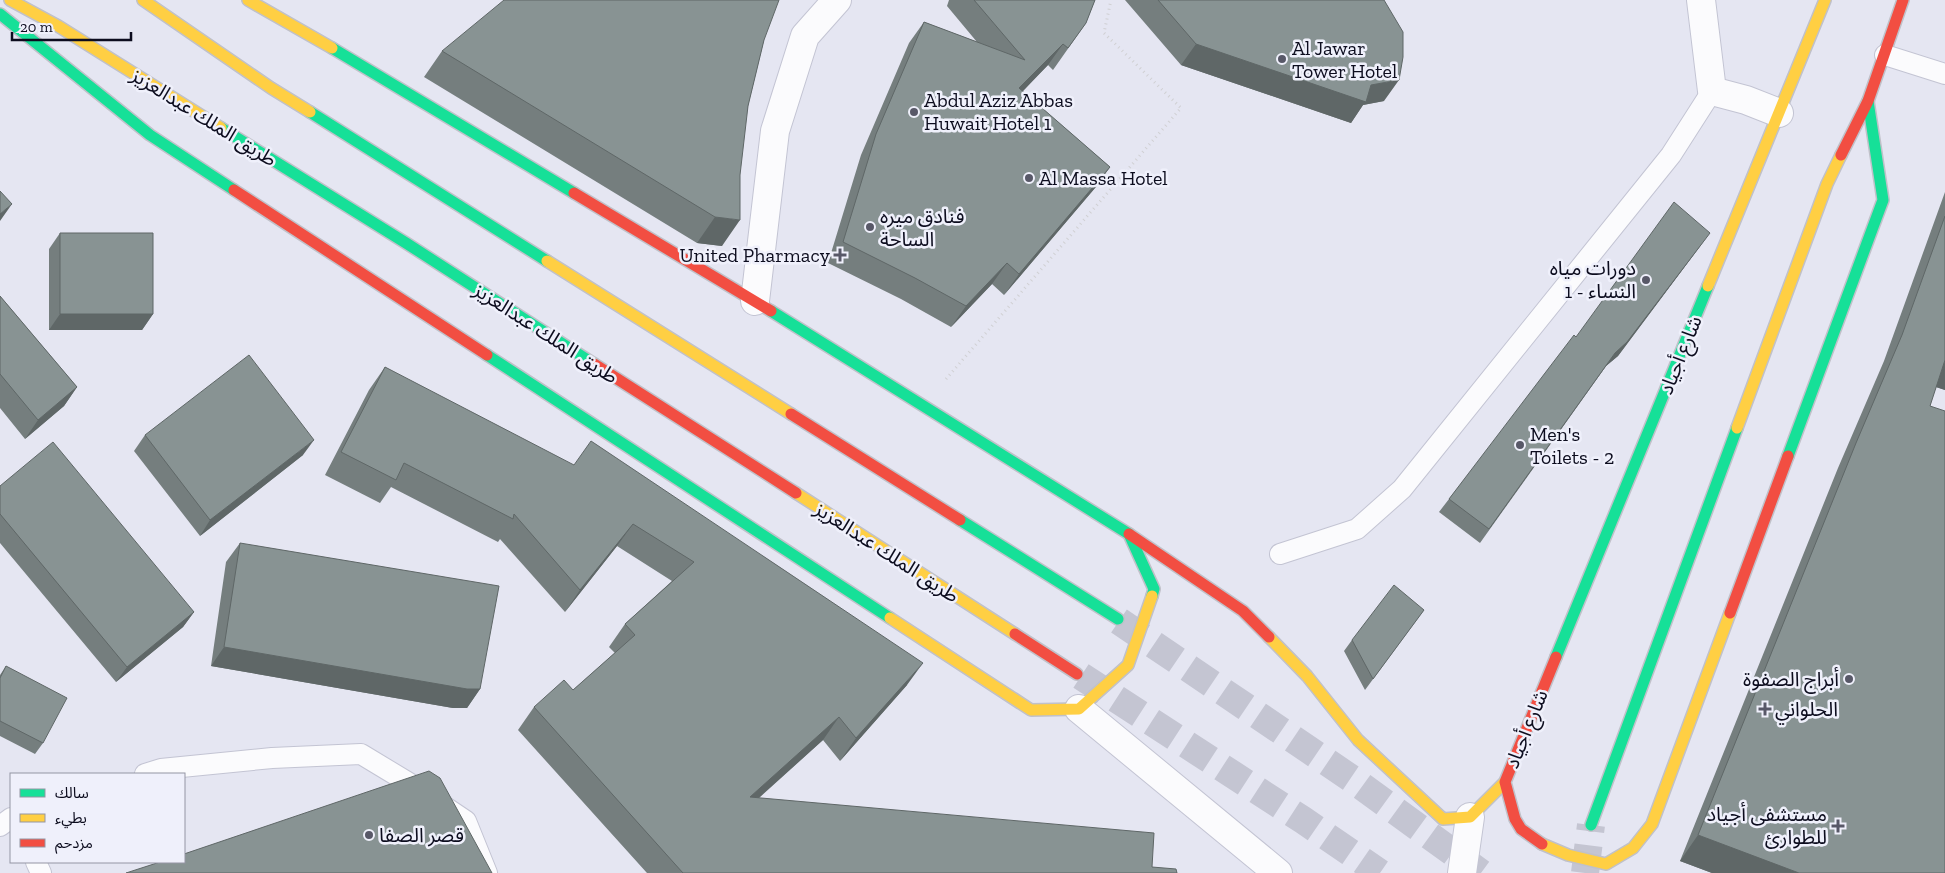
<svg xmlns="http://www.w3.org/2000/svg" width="1945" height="873" viewBox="0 0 1945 873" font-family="'Zilla Slab','Noto Sans Arabic',serif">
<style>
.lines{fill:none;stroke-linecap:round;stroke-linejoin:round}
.primary-tunnel{stroke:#c4c5d2;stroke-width:28;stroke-dasharray:28 14;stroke-linecap:butt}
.highway-tunnel{stroke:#c4c5d2;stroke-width:28;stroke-dasharray:28 14;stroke-linecap:butt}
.lane-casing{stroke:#c3c4d3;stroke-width:22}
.street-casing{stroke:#c3c4d3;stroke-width:30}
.fast-casing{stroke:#c0c1c9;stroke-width:14}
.slow-casing{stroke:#c0c1c9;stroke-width:14}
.jam-casing{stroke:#c0c1c9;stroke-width:14}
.path{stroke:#d0d0d3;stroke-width:3;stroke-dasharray:1 4;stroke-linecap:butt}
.lane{stroke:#fbfbfd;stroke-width:20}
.street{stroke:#fbfbfd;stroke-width:28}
.fast{stroke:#16e098;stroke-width:11}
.slow{stroke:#ffcf43;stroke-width:11}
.jam{stroke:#f24e42;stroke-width:11}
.wall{fill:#757e7e}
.shaded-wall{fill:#5f6767}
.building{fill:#889393;stroke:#5f6767}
.poi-dot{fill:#585868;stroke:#eff0fb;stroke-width:2}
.labels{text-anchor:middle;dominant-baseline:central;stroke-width:5;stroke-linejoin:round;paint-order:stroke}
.poi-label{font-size:20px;fill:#0c0c1e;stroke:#eff0fb;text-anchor:start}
.street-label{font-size:20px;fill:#0c0c1e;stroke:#eff0fb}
</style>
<rect width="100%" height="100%" fill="#e5e6f2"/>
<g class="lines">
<path class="primary-tunnel" d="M 1585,873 L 1591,825"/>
<path class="highway-tunnel" d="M 1119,621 L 1352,779 L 1481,873
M 1081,676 L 1303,820 L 1380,873"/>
<defs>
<path id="lane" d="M 1885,55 L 1945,74
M 1280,554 L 1357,529 L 1402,489 L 1671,155 L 1712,91
M 145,774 L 161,769 L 272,758 L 361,754 L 414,786 L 466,821 L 487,873
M 0,826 L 11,818
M 36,862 L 41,873"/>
<path id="street" d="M 1701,0 L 1712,91 L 1746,100 L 1779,113
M 755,301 L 775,131 L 805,36 L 837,0
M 1079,709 L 1278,873
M 1462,873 L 1470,817"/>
<path id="fast" d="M 0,14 L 150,135 L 234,190
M 332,48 L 574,193
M 310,112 L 547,261
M 221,128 L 406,243 L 594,364
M 771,311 L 1129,534 L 1154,589 L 1152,596
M 487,355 L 890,618
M 1788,456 L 1883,200 L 1868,101
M 960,520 L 1118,619
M 1556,657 L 1708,286
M 1591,825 L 1737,428"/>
<path id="slow" d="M 10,0 L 58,26 L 221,128
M 143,0 L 271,88 L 310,112
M 248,0 L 332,48
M 547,261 L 791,414
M 1708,286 L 1825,0
M 1737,428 L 1827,184 L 1841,155
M 796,493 L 1015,634
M 890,618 L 1031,710 L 1079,709 L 1128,665 L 1152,596
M 1269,637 L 1307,676 L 1358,740 L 1443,819 L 1470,817 L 1505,782
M 1542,844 L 1568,855 L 1606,864 L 1633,848 L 1652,824 L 1730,613"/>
<path id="jam" d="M 1841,155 L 1868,101 L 1903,0
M 234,190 L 487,355
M 574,193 L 771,311
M 594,364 L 796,493
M 791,414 L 960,520
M 1129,534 L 1243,611 L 1269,637
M 1730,613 L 1788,456
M 1015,634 L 1077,674
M 1542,844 L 1521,829 L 1515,819 L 1505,782 L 1556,657"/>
</defs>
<use href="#lane" class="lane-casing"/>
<use href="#street" class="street-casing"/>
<use href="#fast" class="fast-casing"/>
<use href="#slow" class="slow-casing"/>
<use href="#jam" class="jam-casing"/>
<path class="path" d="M 946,379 L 1181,108 L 1104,33 L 1111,0"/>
<use href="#lane" class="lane"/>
<use href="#street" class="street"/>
<use href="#fast" class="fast"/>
<use href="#slow" class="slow"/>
<use href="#jam" class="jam"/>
</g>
<path class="wall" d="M 949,0 L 1095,0 L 1086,23 L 1053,70 L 1048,65 L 1022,91 L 1110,167 L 1095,188 L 1004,295 L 992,284 L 951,327 L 901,299 L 828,263 L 861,155 L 909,43 L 924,22 L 977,42 L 947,6 Z
M 1125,0 L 1384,0 L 1384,101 L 1363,105 L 1351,123 L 1181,65 Z
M 764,40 L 748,106 L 722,246 L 697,243 L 424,77 L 442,51 Z
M 1945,192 L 1945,390 L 1936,387 L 1930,406 L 1945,873 L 1712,873 L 1680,861 L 1838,468 L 1884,361 Z
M 60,233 L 153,314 L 142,330 L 49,330 L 49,249 Z
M 1700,246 L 1618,356 L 1606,366 L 1480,543 L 1439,512 L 1449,499 L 1576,337 Z
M 0,296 L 77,387 L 64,406 L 25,439 L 0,408 Z
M 385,367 L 907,685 L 840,761 L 823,740 L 759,798 L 1152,867 L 1177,873 L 647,873 L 518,730 L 534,707 L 573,690 L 615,653 L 609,647 L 625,624 L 672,581 L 617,546 L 565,612 L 500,539 L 498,542 L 391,487 L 380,503 L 325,475 L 369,390 Z
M 145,435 L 303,455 L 200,536 L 134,451 Z
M 0,486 L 194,612 L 183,627 L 116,682 L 0,543 Z
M 240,543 L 480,689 L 467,708 L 453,708 L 211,666 L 226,562 Z
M 1424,610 L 1365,690 L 1344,651 L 1352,640 Z
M 6,666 L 43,743 L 35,754 L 0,736 L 0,675 Z"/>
<path class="shaded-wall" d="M 1063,44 L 1048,65 L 1005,110 L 1019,88 Z
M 1196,44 L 1371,85 L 1399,80 L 1384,101 L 1363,105 L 1351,123 L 1181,65 Z
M 1110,167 L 1095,188 L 1004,295 L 1019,274 Z
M 12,204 L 0,221 L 0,214 Z
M 715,217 L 740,220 L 722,246 L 697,243 Z
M 1710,233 L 1618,356 L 1606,366 L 1480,543 L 1615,353 Z
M 1007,263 L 992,284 L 951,327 L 966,306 Z
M 60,314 L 153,314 L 142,330 L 49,330 Z
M 1945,359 L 1945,390 L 1927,384 Z
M 77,387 L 64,406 L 25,439 L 38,420 Z
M 314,440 L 303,455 L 200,536 L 210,520 Z
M 633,524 L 617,546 L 565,612 L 580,590 Z
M 194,612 L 183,627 L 116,682 L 127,667 Z
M 224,647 L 480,689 L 467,708 L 453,708 L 211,666 Z
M 923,663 L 907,685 L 840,761 L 856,738 Z
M 839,717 L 823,740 L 734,820 L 750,797 Z
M 1698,835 L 1799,873 L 1712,873 L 1680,861 Z"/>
<path class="building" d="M 504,0 L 779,0 L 764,40 L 748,106 L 740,175 L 740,220 L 715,217 L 442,51 Z
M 974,0 L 1095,0 L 1086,23 L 1068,48 L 1063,44 L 1019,88 L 1110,167 L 1019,274 L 1007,263 L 966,306 L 915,278 L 843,242 L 876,134 L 924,22 L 1025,60 Z
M 1158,0 L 1384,0 L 1403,32 L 1403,57 L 1399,80 L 1371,85 L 1366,102 L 1196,44 Z
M 0,191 L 12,204 L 0,214 Z
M 1674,202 L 1710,233 L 1627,342 L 1615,353 L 1489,529 L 1449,499 L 1574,335 L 1576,337 Z
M 1945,216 L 1945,360 L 1930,406 L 1945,411 L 1945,873 L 1799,873 L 1698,835 L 1856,443 L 1902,335 Z
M 60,233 L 153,233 L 153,314 L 60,314 Z
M 0,296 L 77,387 L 38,420 L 0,374 Z
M 249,355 L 314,440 L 210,520 L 145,435 Z
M 385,367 L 574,465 L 591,441 L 923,663 L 856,738 L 839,717 L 750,797 L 1154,833 L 1152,867 L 1176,869 L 1177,873 L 683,873 L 534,707 L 564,680 L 573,690 L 635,635 L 625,624 L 694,562 L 633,524 L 580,590 L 514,514 L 513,519 L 404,463 L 396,480 L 341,452 Z
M 53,442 L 194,612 L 127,667 L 0,514 L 0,486 Z
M 240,543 L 499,586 L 480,689 L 467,689 L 224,647 Z
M 1394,585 L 1424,610 L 1373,679 L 1352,640 Z
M 6,666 L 67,698 L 43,743 L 0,721 L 0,678 Z
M 429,771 L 440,778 L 492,873 L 126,873 L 160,862 L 184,862 L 184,854 Z"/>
<g class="poi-dot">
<circle cx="1282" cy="59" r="5"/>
<circle cx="914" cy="112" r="5"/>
<circle cx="1029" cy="178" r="5"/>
<circle cx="870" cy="227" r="5"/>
<path d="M837.5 247.5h5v5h5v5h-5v5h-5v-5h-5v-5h5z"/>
<circle cx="1646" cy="280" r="5"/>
<circle cx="1520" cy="445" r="5"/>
<circle cx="1849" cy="679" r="5"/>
<path d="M1762.5 701.5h5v5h5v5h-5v5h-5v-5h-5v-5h5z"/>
<path d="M1835.5 818.5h5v5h5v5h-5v5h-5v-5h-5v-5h5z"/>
<circle cx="369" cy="835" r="5"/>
</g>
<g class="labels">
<g class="poi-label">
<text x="1292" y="48">Al Jawar<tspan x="1292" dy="23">Tower Hotel</tspan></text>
<text x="924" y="100">Abdul Aziz Abbas<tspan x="924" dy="23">Huwait Hotel 1</tspan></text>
<text x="1039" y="178">Al Massa Hotel</text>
<text x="880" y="216">فنادق ميره<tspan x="880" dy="23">الساحة</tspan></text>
<text x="830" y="255" text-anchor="end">United Pharmacy</text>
<text x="1636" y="268" text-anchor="end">دورات مياه<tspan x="1636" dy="23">النساء - 1</tspan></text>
<text x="1530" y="434">Men's<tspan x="1530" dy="23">Toilets - 2</tspan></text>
<text x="1839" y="679" text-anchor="end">أبراج الصفوة</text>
<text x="1775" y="709">الحلواني</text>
<text x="1827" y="814" text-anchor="end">مستشفى أجياد<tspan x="1827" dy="23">للطوارئ</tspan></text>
<text x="379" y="835">قصر الصفا</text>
</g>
<g class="street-label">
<text transform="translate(204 117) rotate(32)">طريق الملك عبدالعزيز</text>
<text transform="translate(546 333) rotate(33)">طريق الملك عبدالعزيز</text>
<text transform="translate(1680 355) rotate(-68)">شارع أجياد</text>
<text transform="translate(887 552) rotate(33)">طريق الملك عبدالعزيز</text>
<text transform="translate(1526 729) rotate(-68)">شارع أجياد</text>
</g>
</g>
<rect x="10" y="773" width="175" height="90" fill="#eff0fb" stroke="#9495a3"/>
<rect x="20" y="789" width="25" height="8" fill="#16e098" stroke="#9495a3"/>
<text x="55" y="798" font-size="15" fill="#0c0c1e">سالك</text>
<rect x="20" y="814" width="25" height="8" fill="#ffcf43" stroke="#9495a3"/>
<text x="55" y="823" font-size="15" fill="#0c0c1e">بطيء</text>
<rect x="20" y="839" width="25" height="8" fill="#f24e42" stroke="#9495a3"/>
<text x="55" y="848" font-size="15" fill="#0c0c1e">مزدحم</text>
<path d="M12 32v8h119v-8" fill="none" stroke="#0c0c1e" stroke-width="2.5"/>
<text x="20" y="32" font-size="15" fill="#0c0c1e" stroke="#eff0fb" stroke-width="4" paint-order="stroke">20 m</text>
</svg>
